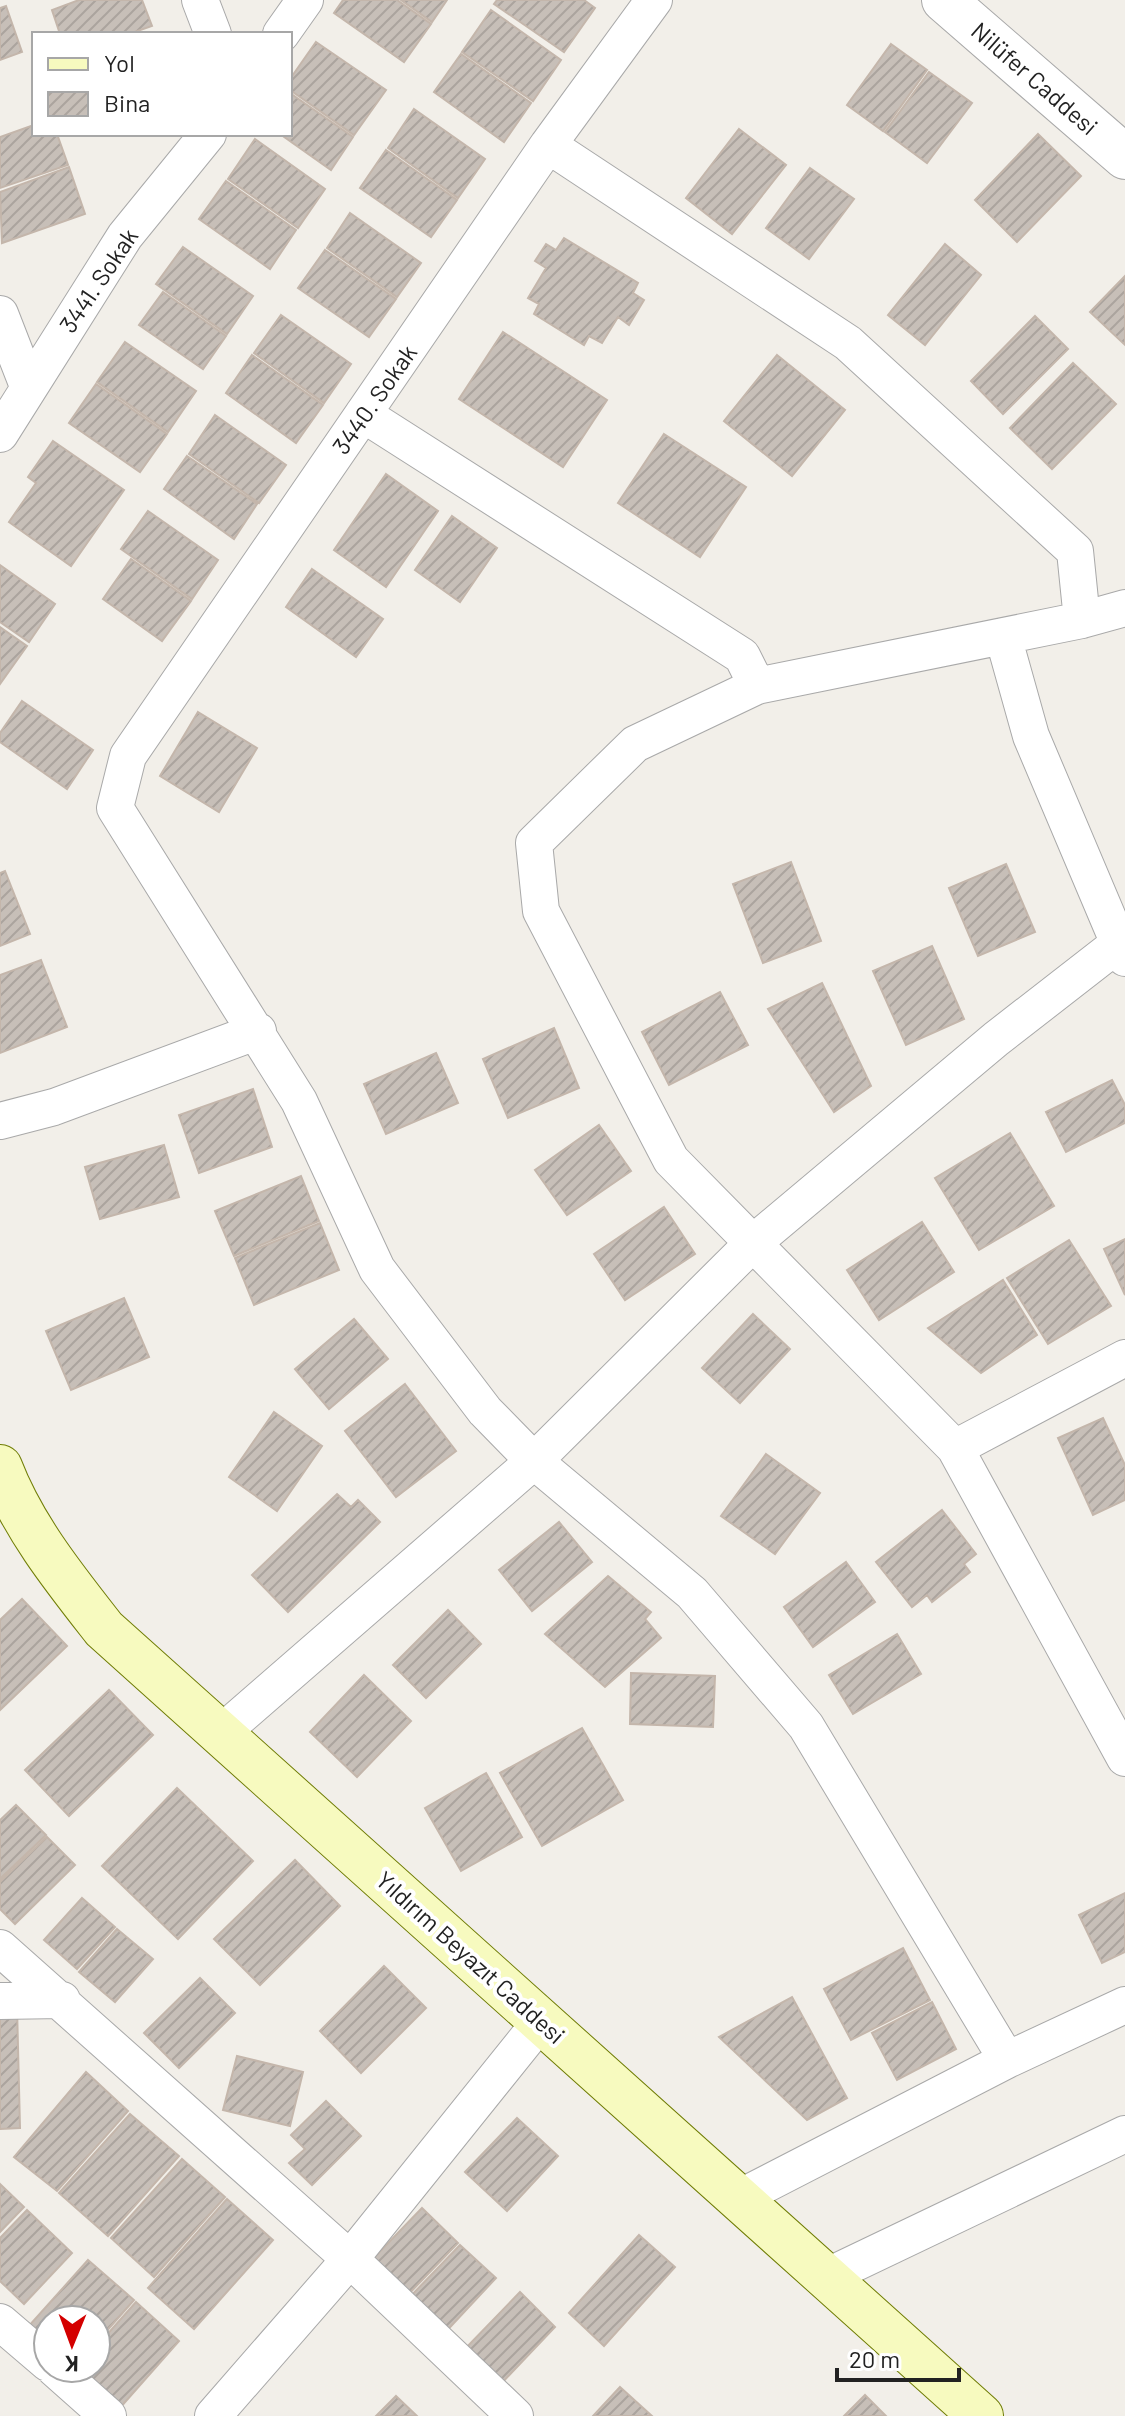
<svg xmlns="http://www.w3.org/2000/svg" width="1125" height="2416" viewBox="0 0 1125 2416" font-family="Barlow,sans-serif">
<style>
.building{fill:url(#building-hatch);stroke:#c4b6ab;stroke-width:2}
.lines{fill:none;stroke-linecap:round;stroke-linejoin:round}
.minor-casing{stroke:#a9a9a9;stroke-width:38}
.tertiary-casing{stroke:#a9a9a9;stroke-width:46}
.secondary-casing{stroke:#707d05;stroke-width:46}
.minor{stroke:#fff;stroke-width:36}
.tertiary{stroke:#fff;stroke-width:44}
.secondary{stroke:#f7fabf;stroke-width:44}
.labels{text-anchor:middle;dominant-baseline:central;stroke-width:8;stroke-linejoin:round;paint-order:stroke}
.street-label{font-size:24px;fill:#222;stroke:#fff}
</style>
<defs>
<pattern id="building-hatch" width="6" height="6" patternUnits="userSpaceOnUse" patternTransform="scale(2)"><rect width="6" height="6" fill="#c7bfb8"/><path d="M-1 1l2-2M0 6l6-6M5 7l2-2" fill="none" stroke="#aba49e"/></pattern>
</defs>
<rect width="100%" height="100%" fill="#f2efe9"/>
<path class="building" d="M 79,0 L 142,0 L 152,26 L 129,34 L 60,34 L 52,10 Z
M 343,0 L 397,0 L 431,24 L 404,62 L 334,13 Z
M 401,0 L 447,0 L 432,22 Z
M 497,0 L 584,0 L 595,8 L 564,52 L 494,4 Z
M 6,6 L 22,52 L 0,60 L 0,8 Z
M 491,10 L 561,60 L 533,101 L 462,52 Z
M 316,42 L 386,90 L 354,135 L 290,90 L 290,79 Z
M 891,44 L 927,70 L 883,131 L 847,105 Z
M 461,54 L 531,103 L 504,142 L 434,92 Z
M 929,72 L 972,103 L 927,163 L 885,132 Z
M 290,93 L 353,137 L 331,170 L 280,134 L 290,134 Z
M 414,109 L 485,159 L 458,198 L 388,148 Z
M 34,125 L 34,134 L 57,134 L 68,165 L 0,188 L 0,137 Z
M 739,129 L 786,165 L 732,234 L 686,198 Z
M 1038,134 L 1081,176 L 1017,242 L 975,200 Z
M 255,139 L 325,189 L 298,228 L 228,179 Z
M 386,150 L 457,200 L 431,237 L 360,188 Z
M 69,167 L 85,214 L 2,243 L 0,192 Z
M 810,168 L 854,199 L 809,259 L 766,228 Z
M 226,181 L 296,230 L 270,269 L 199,219 Z
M 350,213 L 421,263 L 397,297 L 327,248 Z
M 564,238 L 638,283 L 633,293 L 644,300 L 629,325 L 618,317 L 602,343 L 589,336 L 584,345 L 534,314 L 539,304 L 528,298 L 546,268 L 535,261 L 546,244 L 556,250 Z
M 945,244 L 981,275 L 925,345 L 888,315 Z
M 183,247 L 253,296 L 227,334 L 156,284 Z
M 325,250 L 396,299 L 369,337 L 298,288 Z
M 1125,276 L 1125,345 L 1090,312 Z
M 163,292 L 226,336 L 203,369 L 139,325 Z
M 281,315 L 351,364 L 324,403 L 254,353 Z
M 1035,316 L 1068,349 L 1003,414 L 971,381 Z
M 503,332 L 607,400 L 563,467 L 459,399 Z
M 125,342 L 196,391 L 168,432 L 97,382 Z
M 252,355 L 323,405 L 296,443 L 226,393 Z
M 777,355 L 845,410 L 792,476 L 724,421 Z
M 1073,363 L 1116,404 L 1052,469 L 1010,428 Z
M 96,384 L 167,434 L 140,472 L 69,423 Z
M 215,415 L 286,465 L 259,503 L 189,454 Z
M 664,434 L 746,487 L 700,557 L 618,503 Z
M 53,441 L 124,490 L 71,566 L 9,522 L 36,483 L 28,477 Z
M 187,456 L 257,504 L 234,539 L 164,489 Z
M 386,474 L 438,511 L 386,587 L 334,550 Z
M 148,511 L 218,560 L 192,599 L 121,549 Z
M 452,516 L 497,548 L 460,602 L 415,570 Z
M 131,559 L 191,601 L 162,641 L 103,599 Z
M 0,565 L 55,604 L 29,642 L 0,622 Z
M 312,569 L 383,619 L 356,657 L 286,607 Z
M 0,627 L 27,646 L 0,684 Z
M 22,701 L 93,750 L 67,789 L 0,742 L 0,733 Z
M 198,712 L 257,748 L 219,812 L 160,776 Z
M 791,862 L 821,941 L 763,963 L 733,884 Z
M 1006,864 L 1035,932 L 978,956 L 949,888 Z
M 5,871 L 30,934 L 0,946 L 0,873 Z
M 932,946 L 964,1019 L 906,1045 L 873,971 Z
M 41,960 L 67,1027 L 0,1053 L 0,975 Z
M 822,983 L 871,1086 L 834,1112 L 768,1009 Z
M 720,992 L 748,1045 L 669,1085 L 642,1032 Z
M 554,1028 L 579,1088 L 508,1118 L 483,1059 Z
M 436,1053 L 458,1103 L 386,1134 L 364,1084 Z
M 1112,1080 L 1125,1105 L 1125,1123 L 1066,1152 L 1046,1112 Z
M 253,1089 L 272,1147 L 199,1173 L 179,1115 Z
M 599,1125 L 631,1171 L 567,1215 L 535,1170 Z
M 1010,1133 L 1054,1206 L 979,1250 L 935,1178 Z
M 164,1145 L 179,1197 L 100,1219 L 85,1167 Z
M 301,1176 L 319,1221 L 234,1256 L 215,1211 Z
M 664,1207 L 695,1254 L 625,1300 L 594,1254 Z
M 922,1222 L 954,1272 L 879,1320 L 847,1270 Z
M 320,1223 L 339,1270 L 254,1305 L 235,1258 Z
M 1125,1239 L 1125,1295 L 1104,1249 Z
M 1069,1240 L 1111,1306 L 1048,1344 L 1007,1278 Z
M 1003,1280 L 1037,1335 L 981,1373 L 928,1328 Z
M 124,1298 L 149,1357 L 71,1390 L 46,1331 Z
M 753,1314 L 790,1349 L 740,1403 L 702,1368 Z
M 354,1319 L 388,1359 L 329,1409 L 295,1369 Z
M 405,1384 L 456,1451 L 396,1497 L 345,1431 Z
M 274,1412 L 322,1446 L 277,1511 L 229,1477 Z
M 1103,1418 L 1125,1465 L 1125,1500 L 1093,1515 L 1058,1438 Z
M 766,1454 L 820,1493 L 775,1554 L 721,1516 Z
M 337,1494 L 351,1507 L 358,1500 L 380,1522 L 288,1612 L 252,1575 Z
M 942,1510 L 976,1554 L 964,1564 L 970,1572 L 932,1602 L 927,1595 L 912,1607 L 876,1562 Z
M 559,1522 L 592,1562 L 532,1611 L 499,1570 Z
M 846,1562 L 875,1602 L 813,1647 L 784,1607 Z
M 608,1576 L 651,1612 L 645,1619 L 661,1638 L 605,1687 L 545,1634 Z
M 22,1599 L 67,1646 L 0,1710 L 0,1620 Z
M 448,1610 L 481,1644 L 426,1698 L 393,1665 Z
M 897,1634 L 921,1674 L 853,1714 L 829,1675 Z
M 631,1673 L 715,1676 L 713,1727 L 630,1724 Z
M 364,1675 L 411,1721 L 357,1777 L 310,1732 Z
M 109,1690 L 153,1735 L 69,1816 L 25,1770 Z
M 582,1728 L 623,1800 L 542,1846 L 500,1773 Z
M 486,1773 L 522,1837 L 461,1871 L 425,1808 Z
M 177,1788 L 253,1861 L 178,1939 L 102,1866 Z
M 16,1805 L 46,1835 L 0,1879 L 0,1820 Z
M 47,1837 L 75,1865 L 15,1924 L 0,1909 L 0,1882 Z
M 295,1860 L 340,1906 L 260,1985 L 214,1939 Z
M 1125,1893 L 1125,1952 L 1102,1963 L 1079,1915 Z
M 82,1898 L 115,1927 L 77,1969 L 44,1940 Z
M 117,1929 L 153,1959 L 115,2002 L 79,1972 Z
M 903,1948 L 930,2000 L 851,2040 L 824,1989 Z
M 384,1966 L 426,2008 L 361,2073 L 320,2031 Z
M 200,1978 L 235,2013 L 179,2068 L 144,2033 Z
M 792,1997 L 847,2098 L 807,2120 L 719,2037 Z
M 932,2002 L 956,2049 L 897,2080 L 872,2033 Z
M 0,2006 L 17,2006 L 20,2128 L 0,2129 Z
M 237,2056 L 303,2072 L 290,2126 L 223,2110 Z
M 86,2072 L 128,2111 L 57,2191 L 14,2157 Z
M 326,2101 L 361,2136 L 312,2185 L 289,2163 L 305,2149 L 291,2135 Z
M 130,2114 L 179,2156 L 108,2236 L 59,2193 Z
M 517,2118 L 558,2156 L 507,2211 L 465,2172 Z
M 182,2159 L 225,2197 L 154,2277 L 111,2238 Z
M 0,2184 L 24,2207 L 0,2232 Z
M 227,2199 L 273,2240 L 194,2329 L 148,2288 Z
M 422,2208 L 458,2243 L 401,2302 L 365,2267 Z
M 27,2210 L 72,2253 L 24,2304 L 0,2281 L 0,2238 Z
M 639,2235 L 675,2267 L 604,2346 L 569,2313 Z
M 460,2245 L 496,2278 L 439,2339 L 403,2304 Z
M 88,2260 L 134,2300 L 96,2343 L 96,2320 L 48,2320 L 48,2345 L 28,2327 Z
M 520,2292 L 555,2327 L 498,2387 L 462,2352 Z
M 136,2302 L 179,2341 L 119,2409 L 77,2368 L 96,2368 L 96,2347 Z
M 620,2387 L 652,2416 L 593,2416 Z
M 865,2395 L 886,2416 L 844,2416 Z
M 396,2396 L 417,2416 L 376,2416 Z"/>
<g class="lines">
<defs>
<path id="minor" d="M 200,0 L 213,34
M 654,0 L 548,145 L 128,756 L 115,808 L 299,1101 L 377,1269 L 485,1411 L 534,1461 L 692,1593 L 806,1726 L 1007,2060
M 281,34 L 305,0
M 548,145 L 848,343 L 1075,551 L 1082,620
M 0,314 L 28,386
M 363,414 L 742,656 L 757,686
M 0,434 L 125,236 L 208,134
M 1125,608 L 1082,620 L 757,686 L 635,744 L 534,843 L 541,911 L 671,1160 L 955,1448 L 1125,1758
M 1003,636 L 1031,736 L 1125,958
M 0,1121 L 54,1107 L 258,1031
M 955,1448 L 1125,1358
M 221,1733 L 534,1461 L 753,1243 L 996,1039 L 1117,945
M 0,1948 L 350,2259 L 515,2416
M 0,2001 L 62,2000
M 739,2198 L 1007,2060 L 1125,2005
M 826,2277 L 1125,2134
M 0,2322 L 48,2363
M 54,2368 L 108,2416
M 213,2416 L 350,2259 L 542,2020"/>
<path id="tertiary" d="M 944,0 L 1125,157"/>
<path id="secondary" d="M 0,1467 C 23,1527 64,1578 104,1629 L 981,2416"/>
</defs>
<use href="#minor" class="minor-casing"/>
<use href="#tertiary" class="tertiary-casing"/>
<use href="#secondary" class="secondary-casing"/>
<use href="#minor" class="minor"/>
<use href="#tertiary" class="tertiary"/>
<use href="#secondary" class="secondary"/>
</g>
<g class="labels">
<g class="street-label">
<text transform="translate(1035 78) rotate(41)">Nilüfer Caddesi</text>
<text transform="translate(98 280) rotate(-56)">3441. Sokak</text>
<text transform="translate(374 399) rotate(-55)">3440. Sokak</text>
<text transform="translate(471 1957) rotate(42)">Yıldırım Beyazıt Caddesi</text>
</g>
</g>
<rect x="32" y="32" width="260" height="104" fill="#ffffff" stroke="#a7a7a7" stroke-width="2"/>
<rect x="48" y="58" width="40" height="12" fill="#f7fabf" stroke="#a7a7a7" stroke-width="2"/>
<text x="104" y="72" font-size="24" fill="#222222">Yol</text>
<rect x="48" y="92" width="40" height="24" fill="url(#building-hatch)" stroke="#a7a7a7" stroke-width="2"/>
<text x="104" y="112" font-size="24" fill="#222222">Bina</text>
<g transform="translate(72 2344) rotate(181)"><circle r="38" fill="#ffffff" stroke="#a7a7a7" stroke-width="2"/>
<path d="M0-6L14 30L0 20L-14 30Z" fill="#d40000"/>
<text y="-12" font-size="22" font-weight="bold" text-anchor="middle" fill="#222222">K</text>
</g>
<path d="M837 2368v12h122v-12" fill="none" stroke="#222222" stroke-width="4"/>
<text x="849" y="2368" font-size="24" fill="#222222" stroke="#ffffff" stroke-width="6" paint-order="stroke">20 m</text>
</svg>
